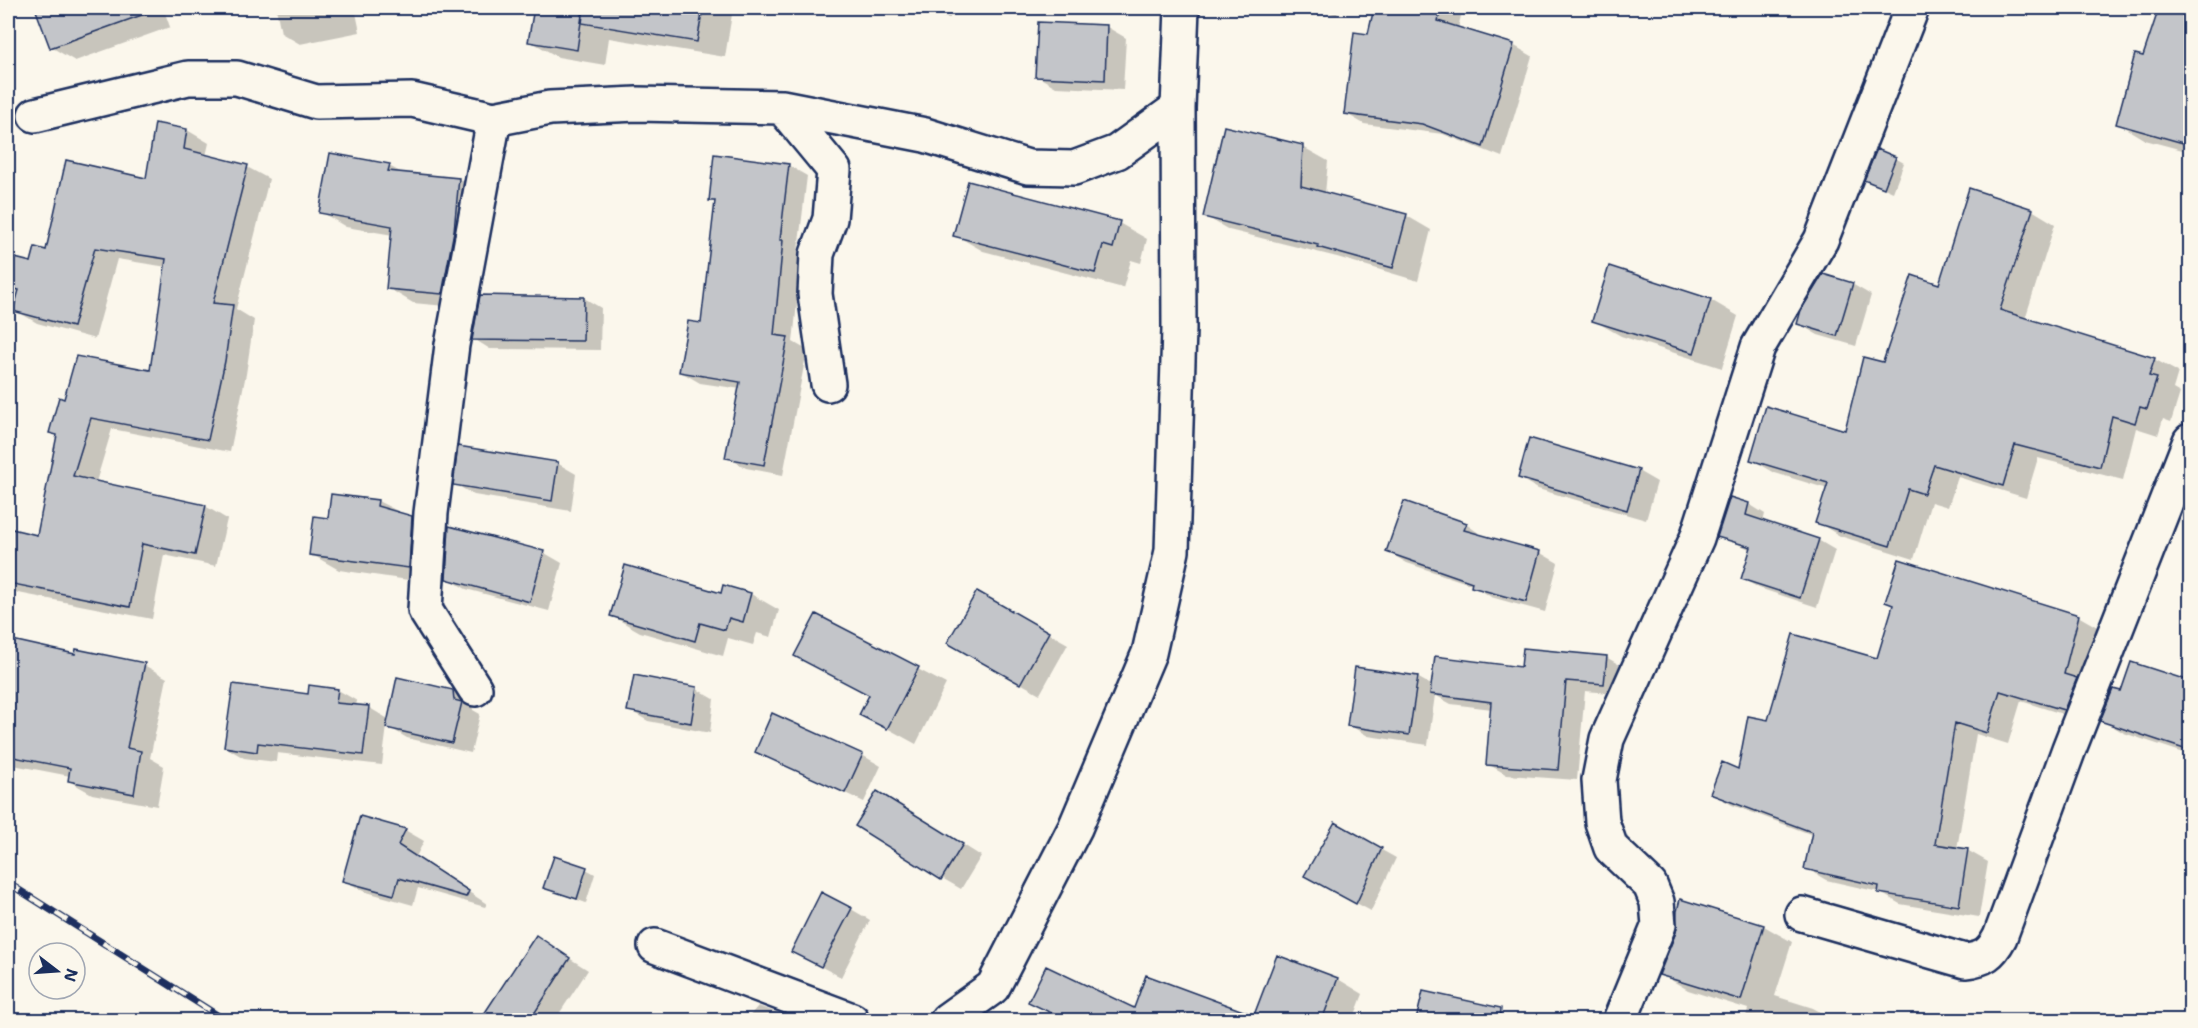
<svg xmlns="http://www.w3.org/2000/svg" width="2198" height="1028" viewBox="0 0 2198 1028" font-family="'Shantell Sans',sans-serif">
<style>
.shadow{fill:#0003}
.building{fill:#c3c5c9;stroke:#1b2f5e;stroke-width:1.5}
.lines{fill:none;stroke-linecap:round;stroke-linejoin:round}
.minor-casing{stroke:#1b2f5e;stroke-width:38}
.minor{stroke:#fbf7ec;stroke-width:33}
.rail-casing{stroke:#1b2f5e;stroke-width:7}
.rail{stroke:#fbf7ec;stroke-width:4.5;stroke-dasharray:14;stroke-linecap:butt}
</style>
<rect width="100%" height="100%" fill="#fbf7ec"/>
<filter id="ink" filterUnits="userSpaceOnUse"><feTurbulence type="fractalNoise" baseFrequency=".0167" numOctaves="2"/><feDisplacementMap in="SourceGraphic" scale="12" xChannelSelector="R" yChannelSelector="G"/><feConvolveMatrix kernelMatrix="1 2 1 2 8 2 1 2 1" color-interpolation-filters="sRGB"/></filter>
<g filter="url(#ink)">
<path class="shadow" d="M 37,8 L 175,8 L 164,10 L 170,27 L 75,61 L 51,47 Z
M 276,8 L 355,8 L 360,32 L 300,44 L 281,33 Z
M 535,8 L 733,8 L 725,57 L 609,38 L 605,65 L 558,57 L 530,41 Z
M 853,8 L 951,8 L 950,18 Z
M 1309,8 L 1339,8 L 1337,15 Z
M 1375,8 L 1463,8 L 1458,28 L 1513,45 L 1532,56 L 1502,157 L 1443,134 L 1364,124 L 1345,113 Z
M 2161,8 L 2190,8 L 2190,152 L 2145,140 L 2117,123 L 2144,58 Z
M 1107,27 L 1126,38 L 1123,90 L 1056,87 L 1037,76 Z
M 187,130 L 209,143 L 206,156 L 247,167 L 269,179 L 236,309 L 254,320 L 246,374 L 230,452 L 112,429 L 96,482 L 205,506 L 227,519 L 216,566 L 164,555 L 152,619 L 8,591 L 8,530 L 38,537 L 58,436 L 50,432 L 65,401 L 152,372 L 167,267 L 117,259 L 95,339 L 37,323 L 15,310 L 20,293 L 9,286 L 47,252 L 148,180 Z
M 1303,147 L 1328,161 L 1325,194 L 1407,216 L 1431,230 L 1418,281 L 1337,257 L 1229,230 L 1205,216 Z
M 1895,158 L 1904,163 L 1893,192 L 1866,180 Z
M 788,165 L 807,176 L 798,251 L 802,253 L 793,342 L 807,350 L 783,475 L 746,468 L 727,457 L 741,389 L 700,383 L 681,372 L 703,325 L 716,203 L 710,200 Z
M 389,166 L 404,174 L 459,179 L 483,194 L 467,308 L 413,303 L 388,288 L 393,235 L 346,227 L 321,212 Z
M 2032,210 L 2055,224 L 2025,319 L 2154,359 L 2178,372 L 2173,389 L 2180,393 L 2171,422 L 2163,419 L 2158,435 L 2136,428 L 2123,480 L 2038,458 L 2026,498 L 1958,477 L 1948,507 L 1931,502 L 1914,559 L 1840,536 L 1817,522 L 1828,489 L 1775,473 L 1751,459 L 1846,432 L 1884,364 L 1940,286 Z
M 1119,223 L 1147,239 L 1141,263 L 1131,260 L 1123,288 L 983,251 L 955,235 Z
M 1610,268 L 1711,300 L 1738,316 L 1722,368 L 1621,336 L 1593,320 Z
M 1852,284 L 1871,295 L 1856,346 L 1818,335 L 1799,324 Z
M 584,298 L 601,308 L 600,350 L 490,349 L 474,339 Z
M 557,463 L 576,474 L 571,511 L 474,495 L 455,484 Z
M 1638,471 L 1657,482 L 1646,520 L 1538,489 L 1519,478 Z
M 378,501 L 440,533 L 436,584 L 339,570 L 311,554 L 329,519 Z
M 1749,504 L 1765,514 L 1763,522 L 1818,540 L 1835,550 L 1817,607 L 1759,588 L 1743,579 L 1752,550 L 1719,536 Z
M 1466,524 L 1484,537 L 1539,552 L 1558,563 L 1545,612 L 1491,597 L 1473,585 L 1407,563 L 1388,552 Z
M 543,552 L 562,563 L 549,611 L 466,589 L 447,578 Z
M 724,587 L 751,594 L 779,610 L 771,637 L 757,633 L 753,645 L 728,638 L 723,656 L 640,632 L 612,616 L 722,595 Z
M 977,593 L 1068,644 L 1040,694 L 949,643 Z
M 1886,601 L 2078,616 L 2099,628 L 2085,721 L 2021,701 L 2008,744 L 1976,734 L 1957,849 L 1967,850 L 1988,862 L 1979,917 L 1900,904 L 1879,892 L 1826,880 L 1806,868 L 1813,835 L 1732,805 L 1711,793 L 1739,771 L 1769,721 L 1878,660 L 1894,606 Z
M 817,616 L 946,684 L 916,744 L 861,714 L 870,696 L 796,656 Z
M 8,640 L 76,656 L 144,665 L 167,678 L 150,758 L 164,766 L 157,806 L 92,794 L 69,781 L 70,776 L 8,764 Z
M 1606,657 L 1625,668 L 1623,694 L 1585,691 L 1577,780 L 1507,775 L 1488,764 L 1492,709 L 1451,704 L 1435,695 L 1428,745 L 1368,736 L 1349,725 L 1417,677 L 1433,686 L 1522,669 Z
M 2132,664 L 2190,683 L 2190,755 L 2124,733 L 2102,720 L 2122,693 Z
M 695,688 L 714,699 L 710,733 L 648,721 L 629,710 Z
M 338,690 L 357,701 L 356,706 L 368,707 L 390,720 L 453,691 L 472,703 L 473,710 L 480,714 L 471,753 L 407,738 L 387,726 L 382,765 L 277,753 L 276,762 L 244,758 L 225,747 L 310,696 Z
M 757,751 L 862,755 L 881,766 L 864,802 Z
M 897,803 L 981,856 L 961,889 L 942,878 Z
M 1335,824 L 1396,858 L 1371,911 L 1321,884 Z
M 405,830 L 424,841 L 416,857 L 487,904 L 485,907 L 418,888 L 413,905 L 363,891 L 344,880 Z
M 586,869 L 595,874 L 586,903 L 545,888 Z
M 1681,901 L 1764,926 L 1792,942 L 1775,996 L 1813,1008 L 1835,1020 L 1745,1020 L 1748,1009 L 1688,990 L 1661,974 L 1678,932 Z
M 851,909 L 870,920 L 841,977 L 812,962 Z
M 536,937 L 588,970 L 555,1020 L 482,1020 Z
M 1278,957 L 1338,979 L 1363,994 L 1353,1020 L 1154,1020 L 1142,1014 L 1139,1020 L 1065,1020 L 1030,1002 L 1255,1017 Z
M 1424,993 L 1486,1007 L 1505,1018 L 1505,1020 L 1418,1020 Z
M 758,1006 L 796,1020 L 746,1020 Z"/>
<path class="building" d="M 35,8 L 152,8 L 153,11 L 50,48 Z
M 534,8 L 583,8 L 577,50 L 528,42 Z
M 584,8 L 703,8 L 697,42 L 582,23 Z
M 1374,8 L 1441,8 L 1438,21 L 1514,44 L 1483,147 L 1422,124 L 1344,114 L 1354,32 L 1368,34 Z
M 2159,8 L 2190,8 L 2190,145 L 2116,124 L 2135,54 L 2143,56 Z
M 1038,22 L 1107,25 L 1105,80 L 1035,77 Z
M 155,123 L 187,129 L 184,149 L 248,165 L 213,303 L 233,305 L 225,361 L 208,440 L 91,418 L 73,476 L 206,505 L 195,555 L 142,544 L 130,607 L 8,583 L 8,528 L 37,535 L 57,435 L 49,433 L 59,397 L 64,399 L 76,356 L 150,370 L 166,259 L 95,248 L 73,327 L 13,311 L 19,290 L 8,287 L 8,284 L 15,258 L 31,262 L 35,247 L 46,250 L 66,160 L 146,178 Z
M 1224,126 L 1303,145 L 1301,186 L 1407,214 L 1393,268 L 1317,247 L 1318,245 L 1203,217 Z
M 1877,149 L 1896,157 L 1884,188 L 1864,180 Z
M 330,153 L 390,164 L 388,171 L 459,178 L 454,231 L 442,294 L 386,289 L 392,226 L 319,213 Z
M 714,154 L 789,164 L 780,240 L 783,240 L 774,335 L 788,337 L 764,465 L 725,458 L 740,382 L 679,372 L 688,321 L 701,323 L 715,201 L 709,201 Z
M 968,181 L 1120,221 L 1113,248 L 1103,245 L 1095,273 L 953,236 Z
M 1969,188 L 2033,209 L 2000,310 L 2155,358 L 2149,376 L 2157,378 L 2147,409 L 2140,407 L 2135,423 L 2112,416 L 2100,467 L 2015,445 L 2003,486 L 1934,465 L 1924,494 L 1908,489 L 1890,546 L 1815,523 L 1828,483 L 1750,460 L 1766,406 L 1845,430 L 1863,357 L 1883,362 L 1912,275 L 1939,284 Z
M 1609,266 L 1711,299 L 1694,353 L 1592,321 Z
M 1823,274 L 1853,283 L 1837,336 L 1797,324 L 1801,310 Z
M 480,295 L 584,297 L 583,341 L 472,340 Z
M 1529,438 L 1639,470 L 1627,510 L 1518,478 Z
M 458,446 L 558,462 L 552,501 L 453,485 Z
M 331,494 L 378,500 L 377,506 L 412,516 L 409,568 L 309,555 L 314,516 L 328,518 Z
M 1730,497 L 1749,503 L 1746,515 L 1819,539 L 1800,598 L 1741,579 L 1751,547 L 1717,537 Z
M 1404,501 L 1467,523 L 1464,530 L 1540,551 L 1526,602 L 1471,587 L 1472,582 L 1386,552 Z
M 449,526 L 544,551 L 530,602 L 446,579 Z
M 1899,559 L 2079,615 L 2064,674 L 2077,678 L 2064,710 L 2000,691 L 1987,733 L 1955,723 L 1935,844 L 1968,849 L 1959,906 L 1878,893 L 1879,886 L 1804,869 L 1812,832 L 1710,794 L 1722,762 L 1738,769 L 1748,716 L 1768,720 L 1793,634 L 1877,658 L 1893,605 L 1885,602 Z
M 625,565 L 721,593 L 723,585 L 751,593 L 743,622 L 729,618 L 725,630 L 700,623 L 695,641 L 610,616 Z
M 977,591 L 1049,632 L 1020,684 L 947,643 Z
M 816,614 L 919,667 L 887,729 L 859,715 L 869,695 L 794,656 Z
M 8,639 L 75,654 L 76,649 L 145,663 L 127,748 L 141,751 L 134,794 L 68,781 L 70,768 L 8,756 Z
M 1523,648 L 1607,656 L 1604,684 L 1566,681 L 1558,770 L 1486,765 L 1491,702 L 1430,694 L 1435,656 L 1521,667 Z
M 2131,662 L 2190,681 L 2190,751 L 2100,721 L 2113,689 L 2121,691 Z
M 1355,667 L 1418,676 L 1409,735 L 1347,726 Z
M 634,675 L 697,687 L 691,723 L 627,711 Z
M 397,677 L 453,690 L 454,700 L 462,702 L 452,743 L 386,728 Z
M 233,684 L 308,694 L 309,685 L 338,689 L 336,703 L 369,706 L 363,755 L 258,743 L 257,752 L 224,747 Z
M 772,713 L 863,754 L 845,793 L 755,752 Z
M 877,791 L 963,844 L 941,880 L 855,826 Z
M 360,816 L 406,829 L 398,845 L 469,891 L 466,897 L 399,878 L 394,895 L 342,881 Z
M 1335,822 L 1382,848 L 1356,904 L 1304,876 Z
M 554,856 L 587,867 L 577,899 L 543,888 Z
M 821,892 L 852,908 L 821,967 L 791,952 Z
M 1680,899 L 1764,925 L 1741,1000 L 1659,975 L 1676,932 L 1677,911 Z
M 536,935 L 570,958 L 530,1020 L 480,1020 Z
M 1277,955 L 1338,978 L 1322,1020 L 1066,1020 L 1028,1002 L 1046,966 L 1134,1008 L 1146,975 L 1254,1015 Z
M 1423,991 L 1501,1008 L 1500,1020 L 1416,1020 Z"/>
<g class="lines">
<defs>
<path id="minor" d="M 782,107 L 834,170 L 830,219 L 817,254 L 815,294 L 828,384
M 35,115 L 188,78 L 237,78 L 316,102 L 412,100 L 494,119 L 550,108 L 637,104 L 782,107 L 925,135 L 1028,167 L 1074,168 L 1117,152 L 1178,108
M 475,689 L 425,610 L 431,513 L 452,345 L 494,119
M 1802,914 L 1965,961 C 1984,959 1991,954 2000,937 L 2069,749 L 2190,441
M 655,946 L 852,1020
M 947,1020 L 993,987 L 1075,828 L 1149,653 L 1172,551 L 1179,329 L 1178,108 L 1182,8
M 1620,1020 L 1659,925 L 1657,902 L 1650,885 L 1611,848 L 1602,822 L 1599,780 L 1607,739 L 1697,538 L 1758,347 L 1821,240 L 1912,8"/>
</defs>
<use href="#minor" class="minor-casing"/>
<use href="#minor" class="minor"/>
<defs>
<path id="rail" d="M 8,883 L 225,1020"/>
</defs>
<use href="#rail" class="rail-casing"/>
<use href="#rail" class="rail"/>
</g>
</g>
<rect width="2198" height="1028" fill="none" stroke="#fbf7ec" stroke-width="30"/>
<rect x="15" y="15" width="2168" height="998" fill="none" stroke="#1b2f5e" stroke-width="2" filter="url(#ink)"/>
<g transform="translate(57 971) rotate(107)"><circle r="28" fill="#fbf7ec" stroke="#a1a7b3" stroke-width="1.5"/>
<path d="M0-4.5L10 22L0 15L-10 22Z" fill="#1b2f5e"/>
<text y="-9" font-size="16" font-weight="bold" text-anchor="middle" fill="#1b2f5e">N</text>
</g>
</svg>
